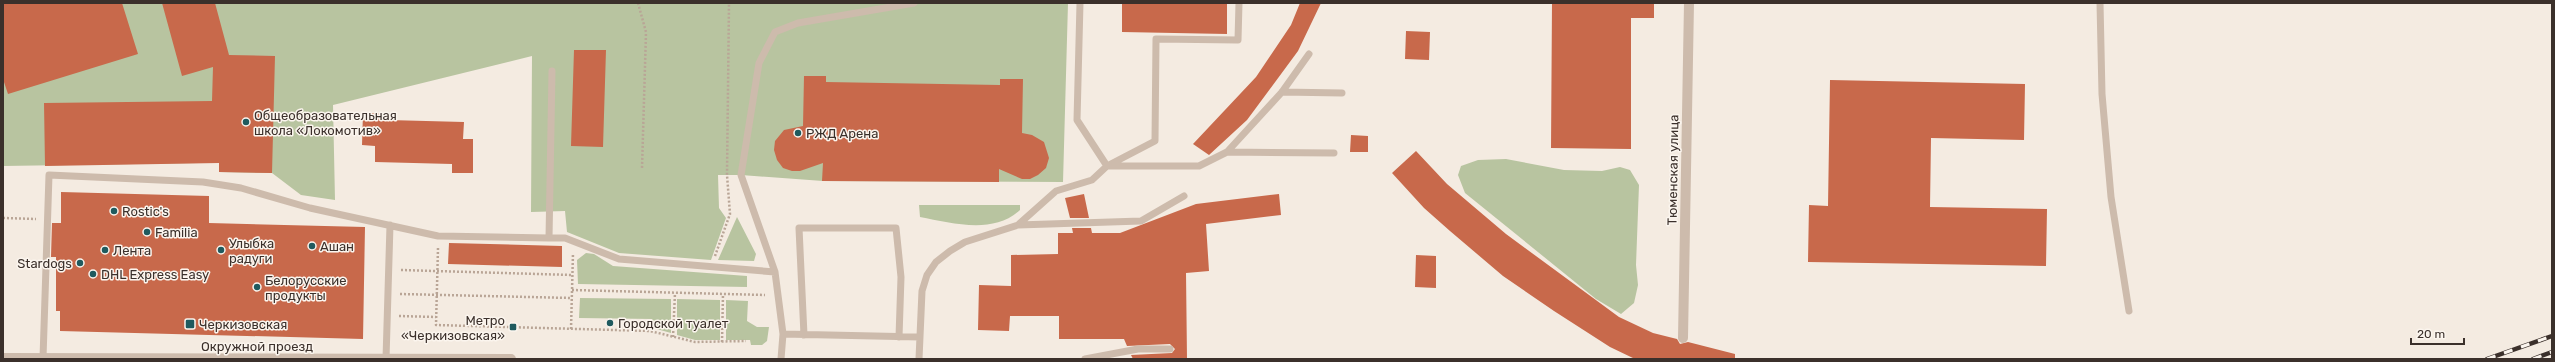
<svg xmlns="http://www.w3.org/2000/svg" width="2555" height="362" viewBox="0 0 2555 362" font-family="Rubik,sans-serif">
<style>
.green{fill:#b8c4a0}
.building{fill:#c8694b}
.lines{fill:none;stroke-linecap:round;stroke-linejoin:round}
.path{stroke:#b9a596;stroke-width:2.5;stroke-dasharray:2 2;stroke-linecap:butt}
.lane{stroke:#cdbbac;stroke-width:7}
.street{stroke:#cdbbac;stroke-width:10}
.rail-casing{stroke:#3b302b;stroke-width:4.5}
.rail{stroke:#fbf5ee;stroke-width:3;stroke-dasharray:9;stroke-linecap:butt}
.poi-dot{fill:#1f5a5e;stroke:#fbf5ee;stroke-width:1.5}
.labels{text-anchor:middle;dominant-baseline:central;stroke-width:3;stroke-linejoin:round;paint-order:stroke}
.poi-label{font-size:13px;fill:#3b302b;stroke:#fbf5ee;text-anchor:start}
.street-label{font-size:13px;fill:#3b302b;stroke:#fbf5ee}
</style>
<rect width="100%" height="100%" fill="#f4ebe1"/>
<path class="green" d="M 3,3 L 1068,3 L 1063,182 L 823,181 L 741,175 L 718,175 L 719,208 L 726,218 L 711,260 L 619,253 L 567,232 L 565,211 L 531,212 L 532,56 L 333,105 L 335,200 L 301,195 L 272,173 L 219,172 L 219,161 L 199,163 L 3,166 Z
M 1506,159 L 1564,170 L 1602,171 L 1620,167 L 1630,170 L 1639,185 L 1636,265 L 1638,285 L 1634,303 L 1621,314 L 1596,299 L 1465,193 L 1458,175 L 1461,166 L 1478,160 Z
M 919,205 L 1020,205 L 1020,210 C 993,235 952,223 920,217 Z
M 737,217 L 756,254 L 754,261 L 718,260 Z
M 586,253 L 594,254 L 613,266 L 747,276 L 747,287 L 578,284 L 577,260 Z
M 580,298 L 671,299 L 671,333 L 653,328 L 652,319 L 579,318 Z
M 677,299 L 720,300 L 720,340 L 695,340 L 677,335 Z
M 726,300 L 748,301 L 747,321 L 757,327 L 769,327 L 767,341 L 762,345 L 751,345 L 750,340 L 726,340 Z"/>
<path class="building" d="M 3,3 L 122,3 L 138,54 L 8,94 L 3,79 Z
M 162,3 L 215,3 L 229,55 L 275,56 L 272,173 L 219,172 L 219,163 L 45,166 L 44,103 L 212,101 L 213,67 L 182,76 Z
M 1122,3 L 1227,3 L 1227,34 L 1122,32 Z
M 1300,3 L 1321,3 L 1298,51 L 1247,120 L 1209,155 L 1193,144 L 1256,77 L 1291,25 Z
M 1552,3 L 1654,3 L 1654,18 L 1631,18 L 1631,149 L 1551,148 Z
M 1406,31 L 1430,32 L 1429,60 L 1405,59 Z
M 574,50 L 606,50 L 603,147 L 571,146 Z
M 804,76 L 826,76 L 826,82 L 1000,85 L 1000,79 L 1023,79 L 1022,133 L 1032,135 L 1044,142 L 1049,158 L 1046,168 L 1038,175 L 1030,179 L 1022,179 L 999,169 L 999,182 L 822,181 L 823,163 L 800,171 L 792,171 L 783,168 L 777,160 L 774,150 L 775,141 L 784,130 L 803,126 Z
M 1830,80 L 2025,84 L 2024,140 L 1931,138 L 1930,207 L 2047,209 L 2046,266 L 1808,262 L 1809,205 L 1828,206 Z
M 363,113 L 388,114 L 388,120 L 464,122 L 463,139 L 473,139 L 473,173 L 452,173 L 452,164 L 375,162 L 375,146 L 362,145 Z
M 1351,135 L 1368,136 L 1368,152 L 1350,152 Z
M 1416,151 L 1447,184 L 1506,234 L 1619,317 L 1653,333 L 1677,339 L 1680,344 L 1688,342 L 1735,354 L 1735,359 L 1635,359 L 1610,347 L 1554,311 L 1503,276 L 1450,231 L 1424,208 L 1392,173 Z
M 61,192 L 209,196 L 209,223 L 365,227 L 363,339 L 60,331 L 60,311 L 56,311 L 56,257 L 51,257 L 52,223 L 61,223 Z
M 1084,194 L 1089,218 L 1070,218 L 1065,198 Z
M 1279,194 L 1281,215 L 1206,224 L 1209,271 L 1186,273 L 1187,359 L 1133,359 L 1131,355 L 1172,353 L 1175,349 L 1170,344 L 1127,346 L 1124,339 L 1059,339 L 1059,316 L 1010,316 L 1009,331 L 978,330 L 979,285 L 1011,286 L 1011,255 L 1058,254 L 1058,233 L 1073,233 L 1072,228 L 1091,228 L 1092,233 L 1120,233 L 1196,204 Z
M 449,243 L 562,246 L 562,267 L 448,264 Z
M 1416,255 L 1436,256 L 1436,288 L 1415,287 Z"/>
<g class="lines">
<path class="path" d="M 638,3 L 646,32 L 642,168
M 3,218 L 36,219
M 438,248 L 436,325 L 650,331 L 695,342 L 746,341
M 715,256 L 730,214 L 727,175 L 729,3
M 401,270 L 572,275
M 572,290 L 765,295
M 400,294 L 572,298
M 399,316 L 436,317
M 571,329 L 573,253
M 673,337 L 675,293
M 722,342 L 723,294"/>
<path class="lane" d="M 1080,3 L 1077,120 L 1107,166 L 1155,141 L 1156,39 L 1238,40 L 1239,3
M 2100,3 L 2102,94 L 2111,197 L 2129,311
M 1282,92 L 1342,93
M 1227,152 L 1282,92 L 1309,54
M 1018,225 L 1141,221 L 1184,196
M 549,238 L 565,238 L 619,259 L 775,272
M 783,334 L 920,337
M 804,335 L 799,228 L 896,228 L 901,277 L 899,337
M 43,358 L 49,175 L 203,182 L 241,188 L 310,208 L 438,236 L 549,238 L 552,71
M 386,359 L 390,225
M 781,359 L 783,334 L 775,272 L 741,175 L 759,63 L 775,32 L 798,23 L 914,3
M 919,359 L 922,291 L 927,275 L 936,262 L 950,251 L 965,242 L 1018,225 L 1056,191 L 1092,180 L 1107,166 L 1199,166 L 1227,152 L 1334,153
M 1085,359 L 1138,349 L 1170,349"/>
<path class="street" d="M 1683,338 L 1689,3
M 3,358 L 511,359"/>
<defs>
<path id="rail" d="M 2487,359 L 2552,336
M 2533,359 L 2552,352"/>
</defs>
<use href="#rail" class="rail-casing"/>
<use href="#rail" class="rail"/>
</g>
<g class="poi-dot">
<circle cx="246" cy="122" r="4"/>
<circle cx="798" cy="133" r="4"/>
<circle cx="114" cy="211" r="4"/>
<circle cx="147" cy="232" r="4"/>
<circle cx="312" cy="246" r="4"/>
<circle cx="105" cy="250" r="4"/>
<circle cx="221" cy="250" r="4"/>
<circle cx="80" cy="263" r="4"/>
<circle cx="93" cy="274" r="4"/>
<circle cx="257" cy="287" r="4"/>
<circle cx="610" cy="323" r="4"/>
<rect x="185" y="319" width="10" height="10" rx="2"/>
<rect x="509" y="323" width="8" height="8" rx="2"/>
</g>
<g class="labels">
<g class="poi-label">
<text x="254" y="115">Общеобразовательная<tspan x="254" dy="15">школа «Локомотив»</tspan></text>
<text x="806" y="133">РЖД Арена</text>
<text x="122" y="211">Rostic's</text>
<text x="155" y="232">Familia</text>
<text x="229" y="243">Улыбка<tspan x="229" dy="15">радуги</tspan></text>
<text x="320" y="246">Ашан</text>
<text x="113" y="250">Лента</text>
<text x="72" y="263" text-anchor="end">Stardogs</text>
<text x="101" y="274">DHL Express Easy</text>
<text x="265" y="280">Белорусские<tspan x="265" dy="15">продукты</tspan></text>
<text x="505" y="320" text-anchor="end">Метро<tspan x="505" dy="15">«Черкизовская»</tspan></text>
<text x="618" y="323">Городской туалет</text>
<text x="199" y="324">Черкизовская</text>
</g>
<g class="street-label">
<text transform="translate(1673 170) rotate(-89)">Тюменская улица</text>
<text x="257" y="346">Окружной проезд</text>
</g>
</g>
<rect width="2555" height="362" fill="none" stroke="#3b302b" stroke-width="8"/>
<path d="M2411 338v6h53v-6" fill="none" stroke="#3b302b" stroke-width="2"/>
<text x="2417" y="338" font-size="12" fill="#3b302b" stroke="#fbf5ee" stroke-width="3" paint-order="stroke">20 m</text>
</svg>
